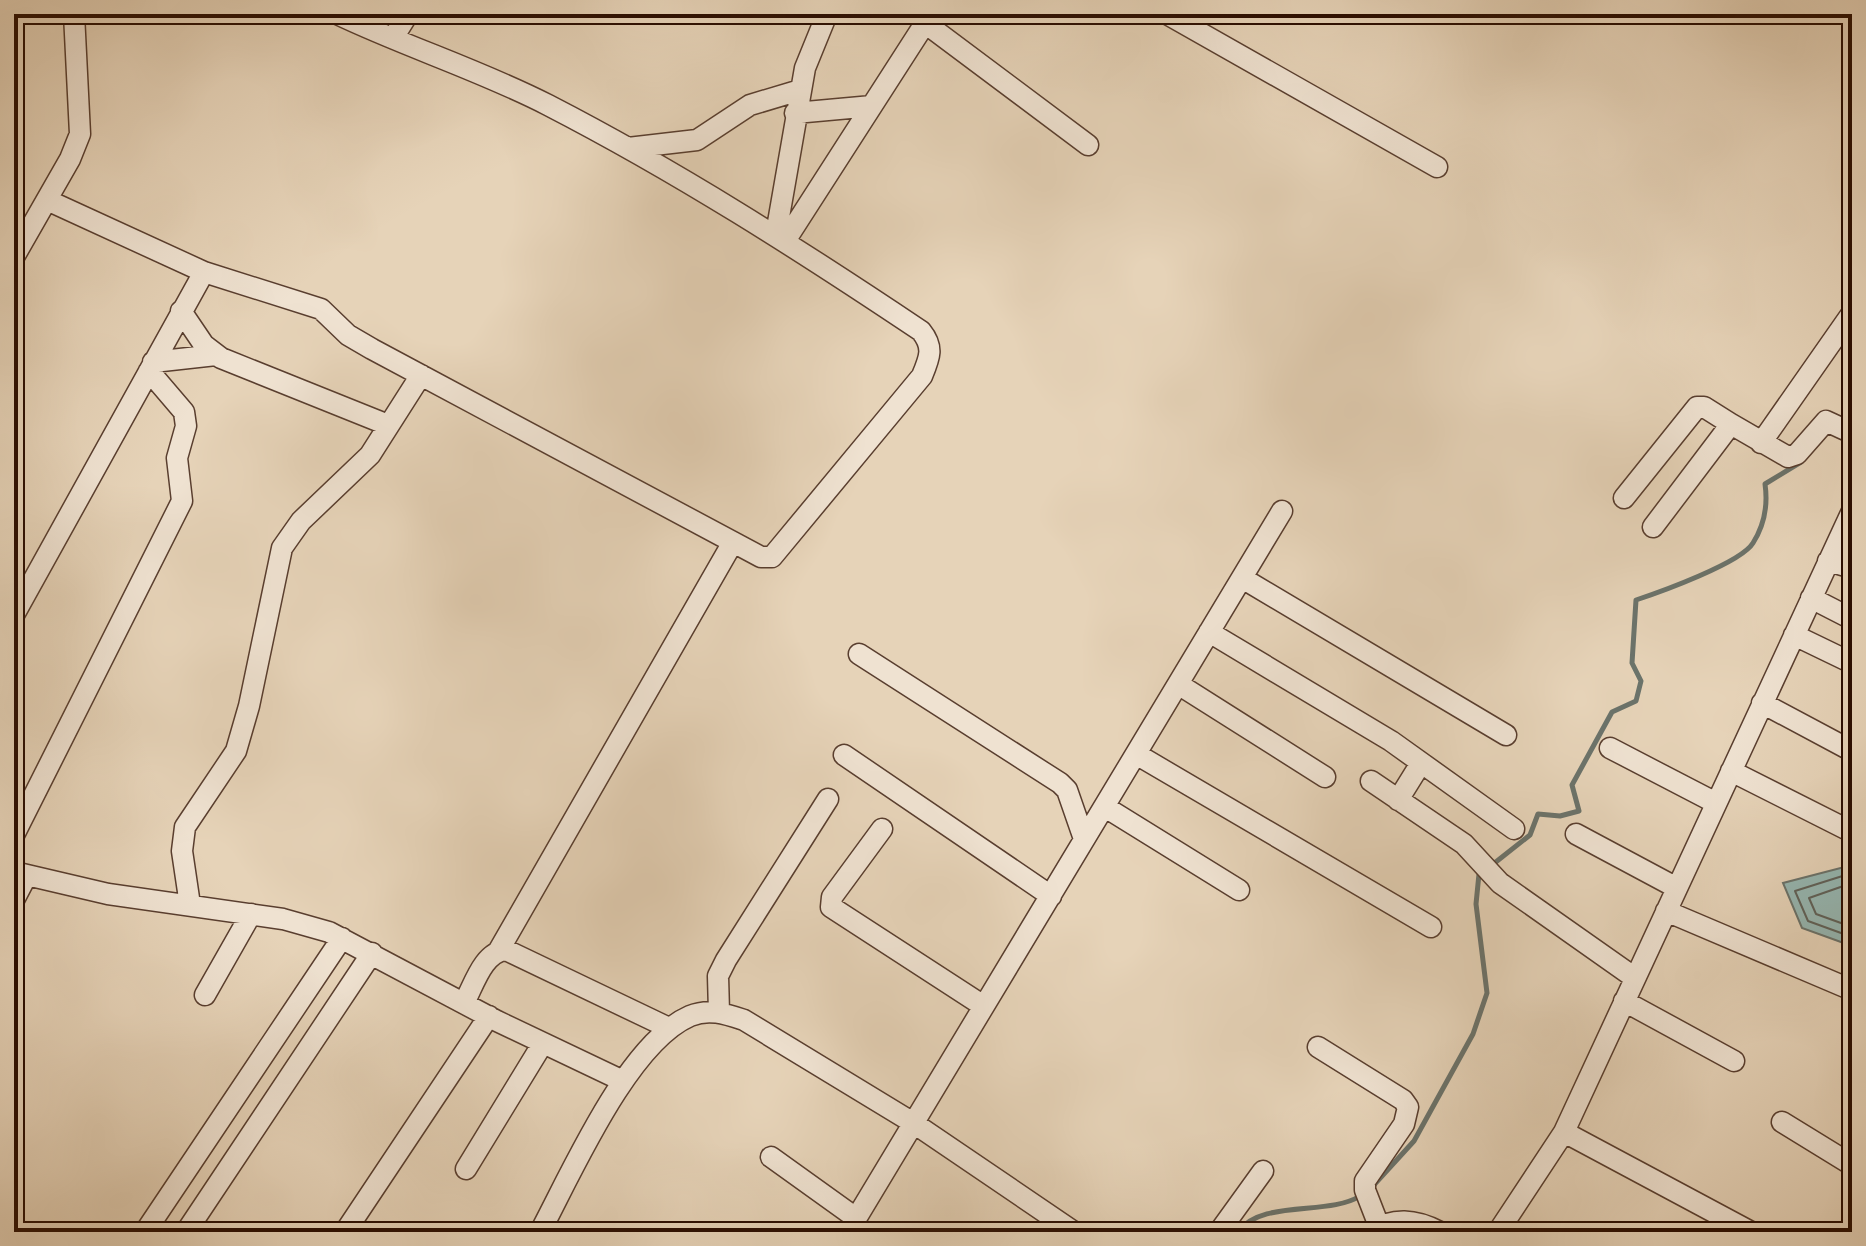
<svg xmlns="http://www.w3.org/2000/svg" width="1866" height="1246" viewBox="0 0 1866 1246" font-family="Alegreya,serif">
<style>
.water{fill:#96b7b2;stroke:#6b736b;stroke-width:2}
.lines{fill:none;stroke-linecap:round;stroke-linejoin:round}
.shore{stroke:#60625a;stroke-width:2}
.stream{stroke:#6b736b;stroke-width:5}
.minor-casing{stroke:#593e2f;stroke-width:23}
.minor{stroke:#efe2d1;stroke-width:20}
</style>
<rect width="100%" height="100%" fill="#e6d3b8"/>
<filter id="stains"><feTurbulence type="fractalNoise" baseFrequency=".0025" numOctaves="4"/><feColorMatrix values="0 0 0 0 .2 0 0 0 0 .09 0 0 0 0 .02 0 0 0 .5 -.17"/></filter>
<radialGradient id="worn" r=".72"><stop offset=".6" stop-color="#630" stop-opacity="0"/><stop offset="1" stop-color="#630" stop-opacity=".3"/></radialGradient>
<path class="water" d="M 1852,865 L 1852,946 L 1802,928 L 1783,883 Z"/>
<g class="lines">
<path class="shore" d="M 1852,873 L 1795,891 L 1808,921 L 1852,937
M 1852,883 L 1809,898 L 1816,914 L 1852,927"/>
<path class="stream" d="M 1842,422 L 1852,417
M 1492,865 L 1530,835 L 1538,814 L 1560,816 L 1579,811 L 1572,785 L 1612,712 L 1636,701 L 1641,681 L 1632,663 L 1636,600 C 1660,592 1741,563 1753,543 C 1765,524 1768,505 1765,484 L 1801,462
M 1372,1187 L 1414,1141 L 1473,1034 L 1487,993 L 1476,904 L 1479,874 L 1483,871
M 1238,1232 C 1261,1199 1329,1216 1360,1196"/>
<defs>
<path id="minor" d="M 1167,14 L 1437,167
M 925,23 L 1088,145
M 393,38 L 408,14
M 795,113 L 872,106
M 628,148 L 697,140 L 750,105 L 800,90
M 47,200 L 204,272 L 321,309 L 348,335 L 372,349 L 761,557 L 772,557 L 922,376 C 930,357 934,347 921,331 C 800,250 678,172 548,105 C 480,70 406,47 337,14
M 776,234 L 805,68 L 827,14
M 785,241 L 931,14
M 14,257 L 70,159 L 80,134 L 74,14
M 181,311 L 204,345 L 221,358 L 388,425
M 153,362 L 216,355
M 1761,443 L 1852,313
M 1624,498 L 1697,407 L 1704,407 L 1731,424
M 1653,527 L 1731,424 L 1788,457 L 1797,454 L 1826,421 L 1852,433
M 1828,561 L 1852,568
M 1242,578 L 1506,735
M 1811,598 L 1852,619
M 14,615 L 204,272
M 1209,632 L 1391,741 L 1514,829
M 1794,635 L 1852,663
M 859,654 L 1060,783 L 1067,790 L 1084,839
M 1178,684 L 1325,777
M 1762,703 L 1852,751
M 1610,748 L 1716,803
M 1136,754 L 1431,927
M 844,755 L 1051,896
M 1731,771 L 1852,832
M 1371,781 L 1464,844 L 1500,883 L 1635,978
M 1398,800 L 1421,763
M 1105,807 L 1239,890
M 882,829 L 832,897 L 831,907 L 982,1005
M 1576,834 L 1677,888
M 14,835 L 182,501 L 177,458 L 186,426 L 184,412 L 149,371
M 14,872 L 108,894 L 283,919 L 329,932 L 497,1021 L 623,1081
M 14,900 L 27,875
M 190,905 L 182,851 L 185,827 L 236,751 L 249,706 L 282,548 L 301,521 L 370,455 L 421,375
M 1666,911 L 1852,990
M 499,950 L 733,542
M 205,995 L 251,914
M 1624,1001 L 1734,1061
M 464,1003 C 474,985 483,952 506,950 L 669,1028
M 719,1012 L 718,976 L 726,960 L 828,799
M 1318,1047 L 1403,1100 L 1408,1107 L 1404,1124 L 1365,1181 L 1365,1190 L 1379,1226
M 1782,1122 L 1852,1165
M 1564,1132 L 1751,1232
M 771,1157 L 856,1218
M 466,1169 L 543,1043
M 145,1232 L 342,938
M 186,1232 L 372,953
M 345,1232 L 489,1016
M 540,1232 C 572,1172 628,1043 690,1016 C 709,1008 726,1014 744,1020 L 915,1124 L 1074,1232
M 848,1232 L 1282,511
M 1219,1232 L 1263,1171
M 1369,1232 C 1394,1217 1415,1219 1440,1232
M 1498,1232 L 1564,1132 L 1852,511"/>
</defs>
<use href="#minor" class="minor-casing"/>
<use href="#minor" class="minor"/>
</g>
<rect width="1866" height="1246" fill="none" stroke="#e6d3b8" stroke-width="48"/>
<rect x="16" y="16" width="1834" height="1214" fill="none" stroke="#2a0d01" stroke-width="4"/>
<rect x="24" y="24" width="1818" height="1198" fill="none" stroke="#2a0d01" stroke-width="2"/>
<rect width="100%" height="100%" filter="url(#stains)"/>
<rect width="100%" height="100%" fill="url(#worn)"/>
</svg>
